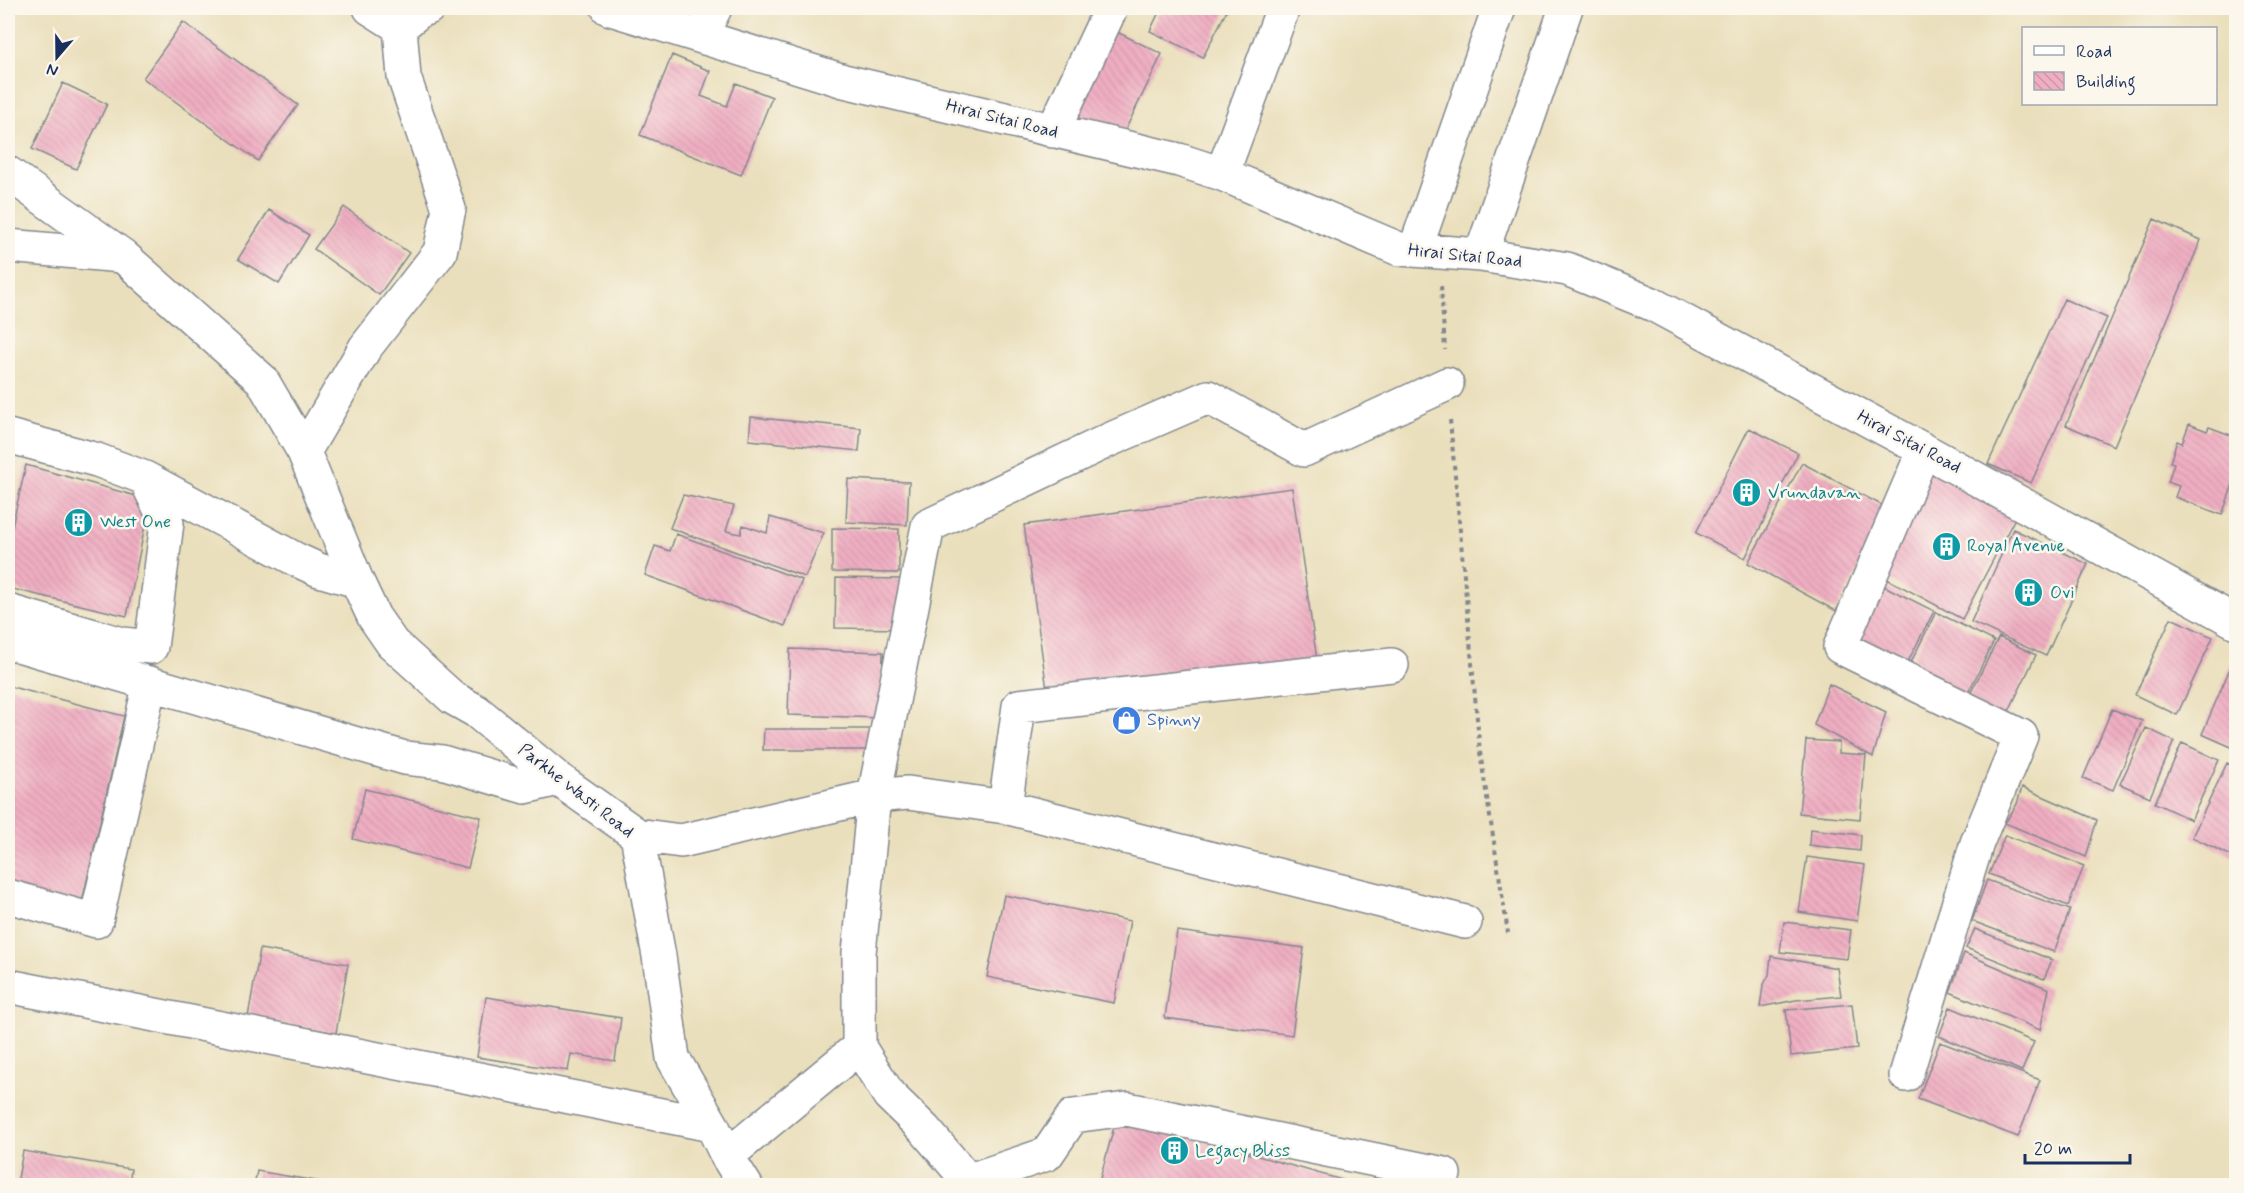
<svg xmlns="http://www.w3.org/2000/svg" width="2244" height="1193" viewBox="0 0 2244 1193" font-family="Mynerve,sans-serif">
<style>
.building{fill:url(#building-back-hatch)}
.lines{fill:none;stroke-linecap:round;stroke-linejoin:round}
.minor-casing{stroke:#82878d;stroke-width:36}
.path{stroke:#82878d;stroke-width:4;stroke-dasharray:4.5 4.5;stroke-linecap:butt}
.minor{stroke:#fff;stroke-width:33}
.labels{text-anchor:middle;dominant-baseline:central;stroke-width:5;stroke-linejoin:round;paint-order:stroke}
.street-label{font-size:18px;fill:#1b2f5e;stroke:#fbf7ec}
.culture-label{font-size:18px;fill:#0d838f;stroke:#fbf7ec;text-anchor:start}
.shop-label{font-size:18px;fill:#366cbe;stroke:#fbf7ec;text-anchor:start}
</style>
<defs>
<pattern id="building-back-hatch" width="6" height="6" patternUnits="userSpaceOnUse" patternTransform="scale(1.5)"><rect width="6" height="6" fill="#f0aec2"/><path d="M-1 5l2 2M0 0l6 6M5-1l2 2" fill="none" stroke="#cd96a9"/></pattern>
</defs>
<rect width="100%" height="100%" fill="#fbf7ec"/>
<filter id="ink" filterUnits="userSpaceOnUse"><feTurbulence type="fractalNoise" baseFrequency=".0167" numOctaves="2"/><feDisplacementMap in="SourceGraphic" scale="12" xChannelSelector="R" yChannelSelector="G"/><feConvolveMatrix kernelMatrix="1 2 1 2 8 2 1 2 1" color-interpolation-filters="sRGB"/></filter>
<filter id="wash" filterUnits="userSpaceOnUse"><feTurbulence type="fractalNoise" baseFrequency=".008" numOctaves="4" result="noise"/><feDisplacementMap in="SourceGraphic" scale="24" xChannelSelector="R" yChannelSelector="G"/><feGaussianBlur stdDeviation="1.35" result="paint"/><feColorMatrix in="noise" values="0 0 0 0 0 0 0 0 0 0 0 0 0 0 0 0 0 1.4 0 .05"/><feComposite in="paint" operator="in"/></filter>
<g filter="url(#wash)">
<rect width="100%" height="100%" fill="#eadfbc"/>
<g id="blocks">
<path class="building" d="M 1161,8 L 1228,8 L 1203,57 L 1150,31 Z
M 183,22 L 298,105 L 258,161 L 143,78 Z
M 1113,30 L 1162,54 L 1121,139 L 1072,115 Z
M 672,55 L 710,71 L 701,96 L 727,106 L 736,83 L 772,97 L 741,175 L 640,135 Z
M 63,83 L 107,104 L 76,169 L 32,149 Z
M 344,207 L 409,253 L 379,295 L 314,249 Z
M 269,210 L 309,235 L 279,284 L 238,259 Z
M 2154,219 L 2201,240 L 2114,446 L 2066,425 Z
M 2064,299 L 2107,318 L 2031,483 L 1988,464 Z
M 751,417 L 861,428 L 859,451 L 749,440 Z
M 2189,424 L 2207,431 L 2209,427 L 2236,437 L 2236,476 L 2222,515 L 2175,497 L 2179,486 L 2168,482 L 2174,463 L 2170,462 L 2177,441 L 2182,443 Z
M 1749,428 L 1798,453 L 1745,558 L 1696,533 Z
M 1802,463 L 1891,510 L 1836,611 L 1748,563 Z
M 26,465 L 150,500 L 127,616 L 8,588 L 8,544 Z
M 1929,472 L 2015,518 L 1962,619 L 1876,573 Z
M 848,479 L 909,482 L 907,525 L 846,522 Z
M 1292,488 L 1317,660 L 1048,697 L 1024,525 Z
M 683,495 L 734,506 L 726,531 L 741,534 L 743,525 L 767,533 L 770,517 L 824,533 L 805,577 L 670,528 Z
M 832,528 L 899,529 L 899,573 L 832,572 Z
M 2013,529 L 2088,564 L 2046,656 L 1971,622 Z
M 676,534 L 802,580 L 785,626 L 645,575 L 655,546 L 670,551 Z
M 836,578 L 903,579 L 903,629 L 835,628 Z
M 1876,582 L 1934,611 L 1904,669 L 1846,640 Z
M 1936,612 L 1994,641 L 1965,699 L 1907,670 Z
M 2171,618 L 2213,637 L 2177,715 L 2135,695 Z
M 1999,637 L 2036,655 L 2004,721 L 1966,702 Z
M 790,649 L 883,652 L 882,718 L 788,715 Z
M 2234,659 L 2236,661 L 2236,749 L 2202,734 Z
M 1829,684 L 1886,712 L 1873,757 L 1814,725 Z
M 8,686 L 124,716 L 80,911 L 8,895 Z
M 2112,709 L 2142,721 L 2113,790 L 2083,778 Z
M 2146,728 L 2174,741 L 2150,797 L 2120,784 Z
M 764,729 L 881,729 L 881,750 L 763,750 Z
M 1806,740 L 1839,742 L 1839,753 L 1866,755 L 1860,819 L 1799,813 Z
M 2182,743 L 2219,760 L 2191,820 L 2155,803 Z
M 2227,763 L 2236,768 L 2236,858 L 2192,837 Z
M 2022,787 L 2097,820 L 2086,857 L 2005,823 L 2017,804 Z
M 365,789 L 481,817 L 468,868 L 353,839 Z
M 1810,829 L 1861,835 L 1860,851 L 1809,845 Z
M 2005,835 L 2084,866 L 2068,906 L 1989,874 Z
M 1807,857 L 1865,865 L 1857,921 L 1799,912 Z
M 1987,880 L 2070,910 L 2054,952 L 1972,921 Z
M 1004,895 L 1130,921 L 1114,1003 L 987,977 Z
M 1784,922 L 1851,930 L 1847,959 L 1780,952 Z
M 1975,929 L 2052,960 L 2044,979 L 1966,948 Z
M 1177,931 L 1304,948 L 1292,1035 L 1165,1018 Z
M 260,949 L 348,964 L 336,1033 L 248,1017 Z
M 1964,953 L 2049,989 L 2040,1030 L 1950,992 Z
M 1771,956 L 1837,968 L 1841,996 L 1796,1000 L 1760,1007 L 1763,986 L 1769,975 Z
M 486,997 L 621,1018 L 615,1061 L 571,1054 L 568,1071 L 477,1057 Z
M 1852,1004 L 1857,1049 L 1791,1056 L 1786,1010 Z
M 1950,1007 L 2034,1042 L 2022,1071 L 1939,1036 Z
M 1940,1042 L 2040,1080 L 2018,1137 L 1918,1099 Z
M 1117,1116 L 1360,1185 L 1360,1186 L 1098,1186 Z
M 23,1151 L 131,1169 L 129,1186 L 30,1186 L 17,1184 Z
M 257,1171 L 333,1184 L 333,1186 L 254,1186 Z"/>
</g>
</g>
<g filter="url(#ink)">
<use href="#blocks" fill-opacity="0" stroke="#82878d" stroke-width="1.5"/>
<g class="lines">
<defs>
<path id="minor" d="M 370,8 L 400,27
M 608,8 L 844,81 L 1179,160 L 1222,174 L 1399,249 L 1481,255 L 1567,269 L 1652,304 L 1924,450 L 2236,622
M 701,36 L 715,8
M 1053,131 L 1111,8
M 8,173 L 123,256 L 262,380 L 304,452 L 357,581 L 374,617 L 392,643 L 453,698 L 476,711 L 558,779 L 637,835 L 659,956 L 673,1058 L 712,1125 L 727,1156 L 746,1186
M 1222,174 L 1283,8
M 8,246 L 122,256
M 1415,250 L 1499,8
M 1481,255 L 1566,8
M 1447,384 L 1304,450 L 1208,397 L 1109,440 L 928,526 L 874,796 L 908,793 L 1005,807 L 1465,922
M 8,436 L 97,460 L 145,478 L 297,560 L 319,570 L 357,581
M 304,452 L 365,348 L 440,252 L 449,209 L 404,77 L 400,27 L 421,10 L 428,8
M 8,611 L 122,644 L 151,647 L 167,523 L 145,478
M 8,642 L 405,758 L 442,762 L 525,787 L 558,779
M 1005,807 L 1019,706 L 1392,665
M 637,835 L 681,841 L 874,796 L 859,953 L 859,1047 L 889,1095 L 924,1129 L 973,1186
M 8,896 L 96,921 L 150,683
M 8,986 L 712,1125
M 1906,1075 L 1977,843 L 2021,736 L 1840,647 L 1924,450
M 727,1156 L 859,1047
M 970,1180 L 1047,1154 L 1073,1116 L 1127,1109 L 1444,1174"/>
</defs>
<use href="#minor" class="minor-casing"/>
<path class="path" d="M 1441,286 L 1445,350
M 1450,420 L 1480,752 L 1508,933"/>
<use href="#minor" class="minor"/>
</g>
</g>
<defs>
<symbol id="building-disc" viewBox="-11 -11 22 22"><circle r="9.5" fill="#0f9aa8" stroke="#fbf7ec"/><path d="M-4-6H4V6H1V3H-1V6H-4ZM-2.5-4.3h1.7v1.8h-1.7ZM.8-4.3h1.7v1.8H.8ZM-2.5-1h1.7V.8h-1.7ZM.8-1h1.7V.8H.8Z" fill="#fff"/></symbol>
<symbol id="shop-disc" viewBox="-11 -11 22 22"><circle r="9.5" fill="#3f7fe0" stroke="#fbf7ec"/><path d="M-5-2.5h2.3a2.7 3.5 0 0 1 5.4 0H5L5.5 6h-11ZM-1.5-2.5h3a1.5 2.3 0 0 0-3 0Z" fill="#fff"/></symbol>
</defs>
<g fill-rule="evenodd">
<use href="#building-disc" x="1730" y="476" width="33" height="33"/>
<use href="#building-disc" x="62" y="506" width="33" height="33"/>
<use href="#building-disc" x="1930" y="530" width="33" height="33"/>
<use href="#building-disc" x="2012" y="576" width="33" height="33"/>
<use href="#shop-disc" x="1110" y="704" width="33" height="33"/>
<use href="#building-disc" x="1158" y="1134" width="33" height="33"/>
</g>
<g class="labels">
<g class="street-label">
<text transform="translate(1002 119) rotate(14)">Hirai Sitai Road</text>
<text transform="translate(1465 256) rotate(6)">Hirai Sitai Road</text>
<text transform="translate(1909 442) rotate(28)">Hirai Sitai Road</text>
<text transform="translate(576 791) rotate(38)">Parkhe Wasti Road</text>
</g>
<g class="culture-label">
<text x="1768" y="493">Vrundavan</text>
<text x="100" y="522">West One</text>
<text x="1967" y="546">Royal Avenue</text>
<text x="2050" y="593">Ovi</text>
<text x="1195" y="1151">Legacy Bliss</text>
</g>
<g class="shop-label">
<text x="1147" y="720">Spinny</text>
</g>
</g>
<rect width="2244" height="1193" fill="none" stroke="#fbf7ec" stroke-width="30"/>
<rect x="2022" y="27" width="195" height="78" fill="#fbf7ec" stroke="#a1a7b3" stroke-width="1.5"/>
<rect x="2034" y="46" width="30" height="9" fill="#ffffff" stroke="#a1a7b3" stroke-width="1.5"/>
<text x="2076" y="57" font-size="18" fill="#1b2f5e">Road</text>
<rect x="2034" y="72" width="30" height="18" fill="url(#building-back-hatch)" stroke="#a1a7b3" stroke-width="1.5"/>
<text x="2076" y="87" font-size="18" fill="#1b2f5e">Building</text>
<g transform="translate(57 57) rotate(200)" stroke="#fbf7ec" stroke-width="4.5" paint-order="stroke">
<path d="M0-4.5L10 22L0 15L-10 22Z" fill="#1b2f5e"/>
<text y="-9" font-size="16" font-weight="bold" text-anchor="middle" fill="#1b2f5e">N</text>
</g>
<path d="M2025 1154v9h105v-9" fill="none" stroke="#1b2f5e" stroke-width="3"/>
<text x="2034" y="1154" font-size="18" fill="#1b2f5e" stroke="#fbf7ec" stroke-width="4.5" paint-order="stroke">20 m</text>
</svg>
